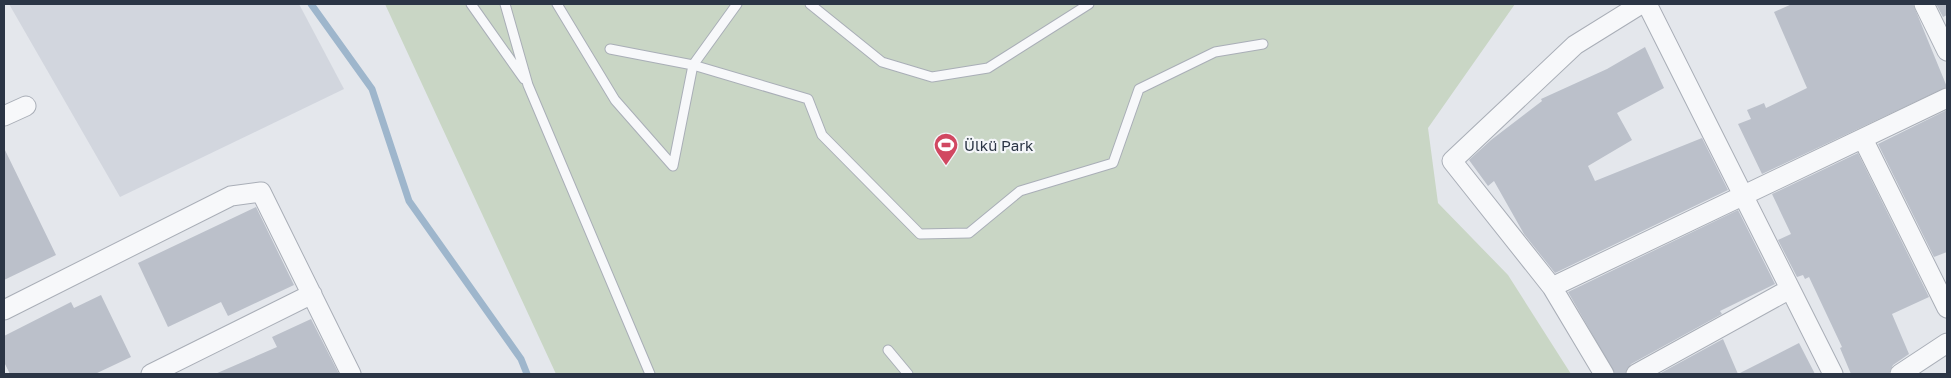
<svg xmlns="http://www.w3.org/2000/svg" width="1951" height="378" viewBox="0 0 1951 378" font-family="'Golos Text',sans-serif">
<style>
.built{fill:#d2d6de}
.green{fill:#c9d6c5}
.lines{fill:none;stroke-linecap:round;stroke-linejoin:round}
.stream{stroke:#9eb6cc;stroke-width:7}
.building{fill:#bbc0ca}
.service-casing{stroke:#a9aeb7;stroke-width:11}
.minor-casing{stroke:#a9aeb7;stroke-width:21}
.service{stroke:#f7f8fa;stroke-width:9}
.minor{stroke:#f7f8fa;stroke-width:19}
.labels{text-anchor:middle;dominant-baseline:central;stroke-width:4.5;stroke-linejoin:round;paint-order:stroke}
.poi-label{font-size:15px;fill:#2b3545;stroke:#f4f6f9;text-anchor:start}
</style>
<rect width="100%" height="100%" fill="#e4e7ec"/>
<path class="built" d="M 9,4 L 299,4 L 344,89 L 120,197 Z"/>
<path class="green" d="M 385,4 L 1515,4 L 1428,128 L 1438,203 L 1508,275 L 1571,374 L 556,374 Z"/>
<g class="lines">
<path class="stream" d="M 311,4 L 372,89 L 409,201 L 521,359 L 527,374"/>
</g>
<path class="building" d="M 1792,4 L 1913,4 L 1947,87 L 1762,174 L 1738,124 L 1751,119 L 1747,110 L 1764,103 L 1766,108 L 1807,88 L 1774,12 Z
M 1936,4 L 1947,4 L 1947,15 L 1943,17 Z
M 1645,47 L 1664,88 L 1617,113 L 1632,140 L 1588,166 L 1595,181 L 1702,138 L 1728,190 L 1555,273 L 1524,234 L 1494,181 L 1488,186 L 1469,160 L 1491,140 L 1542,101 L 1541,99 L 1607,69 Z
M 1947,110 L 1947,252 L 1934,257 L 1878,144 Z
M 4,148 L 56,255 L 4,280 Z
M 1858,153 L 1929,297 L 1892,314 L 1909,354 L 1893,365 L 1889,374 L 1851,374 L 1840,348 L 1842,347 L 1809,277 L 1805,279 L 1803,275 L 1797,277 L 1778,240 L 1791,234 L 1772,194 Z
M 256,207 L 294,285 L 228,316 L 221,302 L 168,327 L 138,263 Z
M 1738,210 L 1775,284 L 1720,311 L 1722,314 L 1631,364 L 1625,374 L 1615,374 L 1568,292 Z
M 101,295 L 131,357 L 95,374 L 10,374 L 4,362 L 4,336 L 71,302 L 74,308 Z
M 311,319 L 339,374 L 215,374 L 277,347 L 272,337 Z
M 1723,339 L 1738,374 L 1799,343 L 1815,374 L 1659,374 Z"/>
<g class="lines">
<defs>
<path id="service" d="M 471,4 L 524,79
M 505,4 L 528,85 L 650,374
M 557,4 L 615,100 L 673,166
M 810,4 L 882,62 L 932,77 L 988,68 L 1089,4
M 610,49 L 693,65 L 808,99 L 822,135 L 920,234 L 969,233 L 1020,191 L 1113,163 L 1139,89 L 1215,52 L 1263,44
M 673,166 L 693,65 L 737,4
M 888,350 L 908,374"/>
<path id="minor" d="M 1647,4 L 1833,374
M 1924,4 L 1947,51
M 4,116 L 26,106
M 1863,139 L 1947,308
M 1552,287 L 1947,98
M 4,310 L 231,196 L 261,192 L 351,374
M 151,374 L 312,294
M 1604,374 L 1552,287 L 1452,161 L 1575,45 L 1641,4
M 1636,374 L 1790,289
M 1900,374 L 1947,343"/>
</defs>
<use href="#service" class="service-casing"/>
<use href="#minor" class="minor-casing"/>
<use href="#service" class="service"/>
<use href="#minor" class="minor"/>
</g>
<defs>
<symbol id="stadium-pin" viewBox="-11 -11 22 30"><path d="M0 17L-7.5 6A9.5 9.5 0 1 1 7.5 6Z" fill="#d14861" stroke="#f4f6f9"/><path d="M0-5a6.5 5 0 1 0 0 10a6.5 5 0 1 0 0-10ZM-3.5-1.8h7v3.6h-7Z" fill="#fff"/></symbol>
</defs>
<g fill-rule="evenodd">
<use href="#stadium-pin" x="932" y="131" width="28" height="38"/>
</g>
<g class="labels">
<g class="poi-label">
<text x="964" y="145">Ülkü Park</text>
</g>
</g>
<rect width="1951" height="378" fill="none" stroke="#2b3545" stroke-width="10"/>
</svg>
